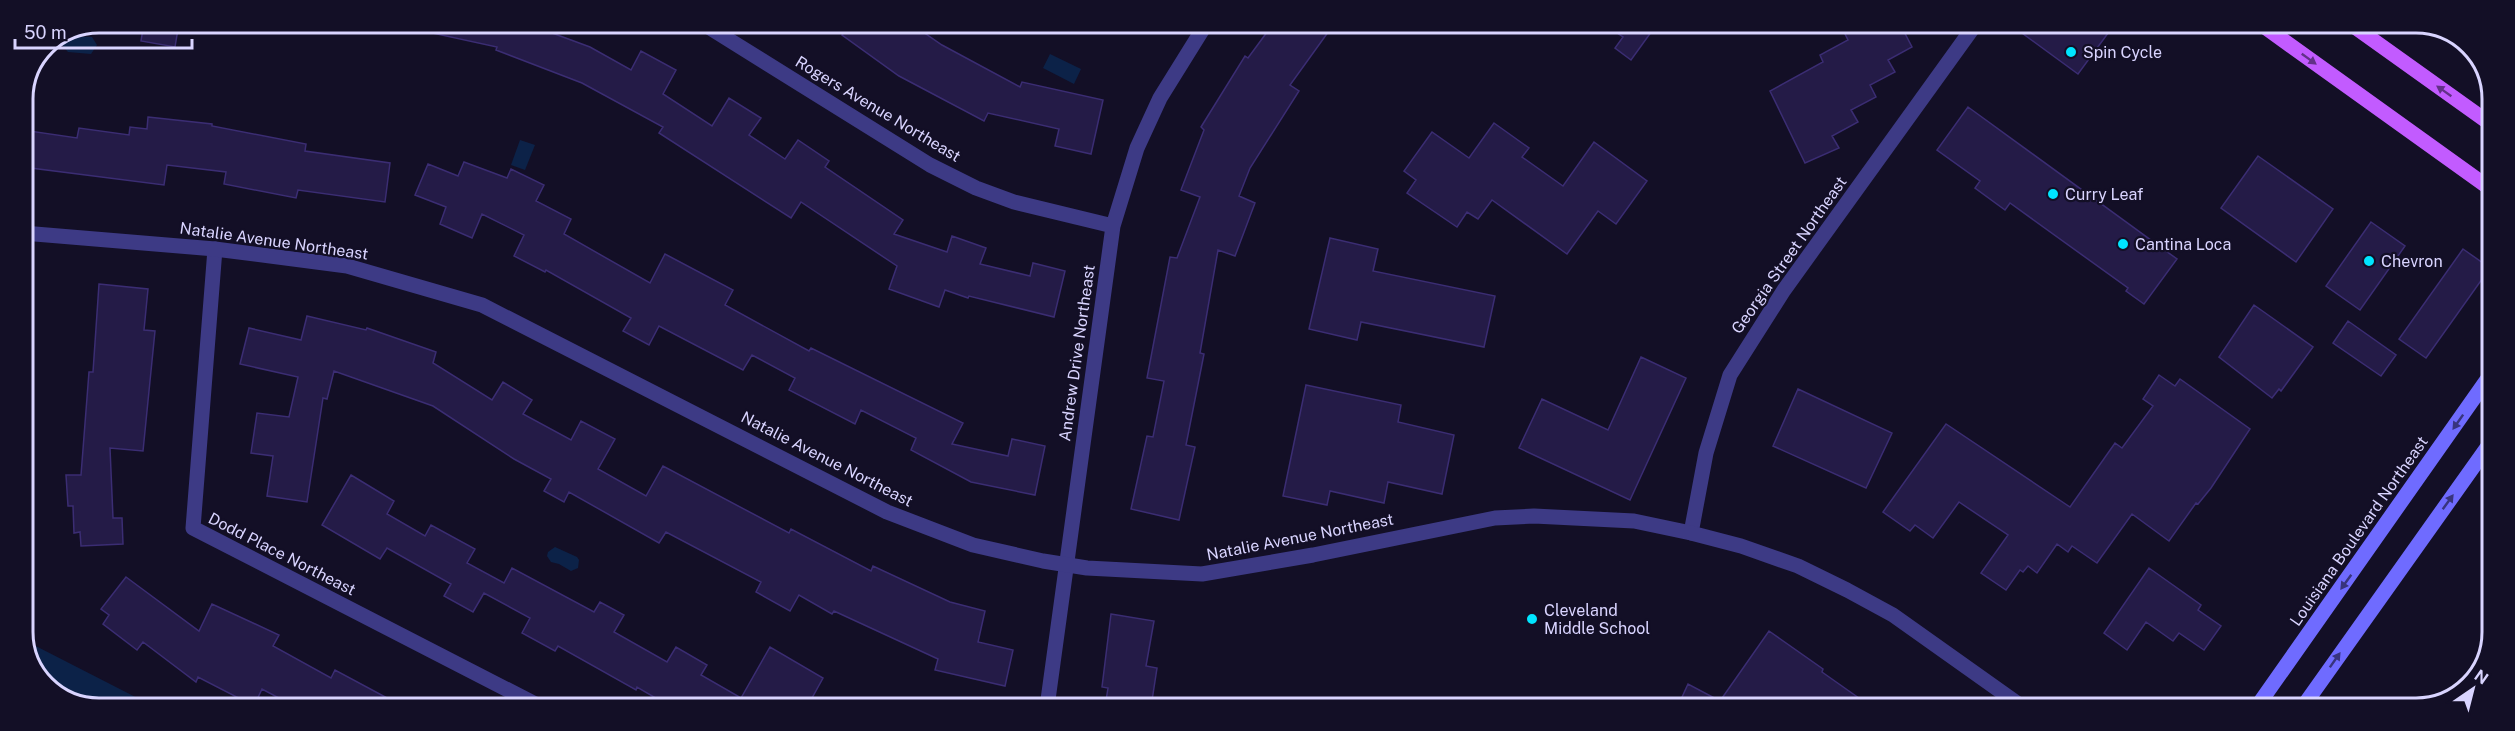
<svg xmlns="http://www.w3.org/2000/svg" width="2515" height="731" viewBox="0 0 2515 731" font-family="'Public Sans',sans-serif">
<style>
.water{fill:#0c2248}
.building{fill:#241b47;stroke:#3b2d73;stroke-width:1.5}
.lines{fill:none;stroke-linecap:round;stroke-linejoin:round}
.minor{stroke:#3d3a85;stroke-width:15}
.tertiary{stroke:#3d3a85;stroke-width:15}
.secondary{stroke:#6f6bff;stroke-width:15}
.primary{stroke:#c25bff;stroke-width:15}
.oneway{fill:#623188}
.oneway2{fill:#38347d}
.poi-dot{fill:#00e5ff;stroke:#130f26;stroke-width:2}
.labels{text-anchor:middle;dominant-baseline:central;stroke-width:4.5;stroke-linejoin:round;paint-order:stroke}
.poi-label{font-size:16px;fill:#d9d4ff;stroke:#130f26;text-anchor:start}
.street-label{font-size:16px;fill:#d9d4ff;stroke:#130f26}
.rim{fill:none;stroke:#d9d4ff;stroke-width:3}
</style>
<rect width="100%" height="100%" fill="#130f26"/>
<path class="water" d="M 68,36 L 92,37 L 97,45 L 91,54 L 68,52 L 61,44 Z
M 1050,54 L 1081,69 L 1074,84 L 1043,68 Z
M 520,140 L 535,145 L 525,170 L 511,165 Z
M 555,547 L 577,557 L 579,560 L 578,568 L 571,571 L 559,564 L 551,562 L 547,556 L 548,552 Z
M 24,640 L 153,706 L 80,706 L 41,682 Z"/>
<path class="building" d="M 144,23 L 179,23 L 175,47 L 141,41 Z
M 424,23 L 547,23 L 544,30 L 590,47 L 631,70 L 641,51 L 676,70 L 663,94 L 712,126 L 729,98 L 761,118 L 749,135 L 785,159 L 798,140 L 829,161 L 825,167 L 903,220 L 894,234 L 947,252 L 952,236 L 986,248 L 980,264 L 1030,276 L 1033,263 L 1065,271 L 1054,317 L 969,296 L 968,298 L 945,290 L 939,307 L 889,289 L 897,266 L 801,202 L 791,218 L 659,133 L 663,127 L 582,83 L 496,50 L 497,47 L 423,31 Z
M 850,23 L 910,23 L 942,45 L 1020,87 L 1022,82 L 1103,100 L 1091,154 L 1055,146 L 1059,129 L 988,113 L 984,121 L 899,76 L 842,35 Z
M 1273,24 L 1334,24 L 1290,85 L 1299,91 L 1250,168 L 1239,196 L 1255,203 L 1235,256 L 1218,250 L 1200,353 L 1204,354 L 1186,445 L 1195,447 L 1179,520 L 1131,509 L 1147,436 L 1153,437 L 1164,381 L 1147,378 L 1170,257 L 1177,258 L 1200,197 L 1181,190 L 1204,130 L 1201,127 L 1245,56 L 1248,58 Z
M 1604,24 L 1657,24 L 1631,60 L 1615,48 L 1623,37 Z
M 1840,24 L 1900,24 L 1912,47 L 1888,60 L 1895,72 L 1870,85 L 1876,97 L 1851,110 L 1858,122 L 1832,136 L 1839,148 L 1805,163 L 1770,91 L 1823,62 L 1820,55 L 1848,40 Z
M 2011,25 L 2114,25 L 2078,74 Z
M 1968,107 L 2177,259 L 2144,304 L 2126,291 L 2128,288 L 2010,203 L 2005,210 L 1975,188 L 1980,181 L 1937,150 Z
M 148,117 L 212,124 L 212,126 L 306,144 L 305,151 L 390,163 L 385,202 L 298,190 L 296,198 L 224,184 L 226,172 L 167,165 L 164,185 L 23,167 L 23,130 L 77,138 L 79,128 L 129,135 L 130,127 L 147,129 Z
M 1494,123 L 1529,148 L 1522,157 L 1563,186 L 1594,142 L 1647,181 L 1616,224 L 1598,211 L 1567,254 L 1492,200 L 1478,219 L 1467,212 L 1457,227 L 1407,193 L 1416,180 L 1404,171 L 1432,132 L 1469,158 Z
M 2258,156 L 2333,209 L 2296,262 L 2221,208 Z
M 464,162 L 507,178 L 511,169 L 544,185 L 536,201 L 571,219 L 564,234 L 650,283 L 665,254 L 733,290 L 725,305 L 809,351 L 811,348 L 963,423 L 952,444 L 1008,456 L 1012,439 L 1045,446 L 1035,495 L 971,482 L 911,450 L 916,438 L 861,410 L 855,424 L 789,390 L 795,378 L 752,355 L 743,370 L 659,326 L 649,345 L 623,331 L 631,318 L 546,270 L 545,272 L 514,256 L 524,235 L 482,214 L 472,238 L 440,224 L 446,207 L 415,195 L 428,164 L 458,176 Z
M 2371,222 L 2405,246 L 2360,310 L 2326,286 Z
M 1330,238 L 1378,249 L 1373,271 L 1495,296 L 1484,347 L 1361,322 L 1357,340 L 1309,329 Z
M 2463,249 L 2490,268 L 2426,358 L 2399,339 Z
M 99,284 L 148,289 L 144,330 L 155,331 L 143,451 L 110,448 L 113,518 L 122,518 L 123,544 L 81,546 L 80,532 L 74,533 L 73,506 L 68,506 L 66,475 L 81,475 L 89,372 L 93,372 Z
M 2254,305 L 2313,347 L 2281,391 L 2279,389 L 2272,398 L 2219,357 Z
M 307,316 L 366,330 L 367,328 L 436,352 L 433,363 L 492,400 L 503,382 L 532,400 L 523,414 L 571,440 L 581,421 L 615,439 L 598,469 L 646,496 L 663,466 L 789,533 L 791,529 L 871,571 L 873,566 L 950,602 L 985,611 L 978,642 L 1013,650 L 1005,686 L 935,670 L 938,659 L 834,611 L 832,614 L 799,595 L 790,611 L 756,592 L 761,582 L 666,532 L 659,543 L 569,492 L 564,502 L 544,491 L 551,479 L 514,459 L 433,406 L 334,371 L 327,399 L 323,398 L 307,502 L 267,496 L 273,456 L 251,453 L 257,413 L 289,417 L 298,377 L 240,364 L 249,328 L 301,340 Z
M 2348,321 L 2396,355 L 2381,376 L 2333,343 Z
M 1641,357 L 1686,378 L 1630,500 L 1519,448 L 1542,399 L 1608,430 Z
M 2159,375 L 2175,386 L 2180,379 L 2250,429 L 2211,488 L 2198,504 L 2196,503 L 2169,541 L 2132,514 L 2097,563 L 2072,546 L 2068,552 L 2057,544 L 2037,573 L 2028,566 L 2023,572 L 2020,570 L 2006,590 L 1981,573 L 2008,535 L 1959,502 L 1933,538 L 1915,525 L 1910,531 L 1883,512 L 1946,424 L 2070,507 L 2115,443 L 2122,448 L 2153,406 L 2143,399 Z
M 1306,385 L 1401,405 L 1398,422 L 1454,435 L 1442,494 L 1388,482 L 1384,503 L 1330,491 L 1327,505 L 1283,496 Z
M 1798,389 L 1892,433 L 1866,488 L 1773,446 Z
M 351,475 L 394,501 L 387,514 L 425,536 L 431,525 L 475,549 L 467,563 L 504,583 L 512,568 L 594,612 L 600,602 L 624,615 L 614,632 L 667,662 L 676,647 L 707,665 L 701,675 L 741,698 L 770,647 L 823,678 L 807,707 L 671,707 L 637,687 L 636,690 L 558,646 L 555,651 L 522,633 L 530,618 L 484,593 L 473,612 L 444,596 L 451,584 L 387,548 L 380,559 L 322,525 Z
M 2149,568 L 2201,605 L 2198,610 L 2221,626 L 2204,650 L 2179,633 L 2173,641 L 2146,622 L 2127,650 L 2104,633 Z
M 126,577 L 199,631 L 212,604 L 279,635 L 273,646 L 331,678 L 335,670 L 402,706 L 294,706 L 262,689 L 254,706 L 198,677 L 196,682 L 143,642 L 137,650 L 103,624 L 109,615 L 101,609 Z
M 1111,614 L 1154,621 L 1146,666 L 1157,668 L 1151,707 L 1105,707 L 1108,688 L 1102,687 Z
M 1769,631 L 1823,669 L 1822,672 L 1873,708 L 1677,708 L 1688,684 L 1720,701 Z"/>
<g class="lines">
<path class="minor" d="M 702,23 L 930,165 L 976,188 L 1014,202 L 1113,226
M 215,249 L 193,528 L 539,706
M 1691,533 L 1706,453 L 1730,375 L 1784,290 L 1975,25
M 1047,707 L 1113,226 L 1137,148 L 1160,98 L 1206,24"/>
<path class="tertiary" d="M 23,233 L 215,249 L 347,266 L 482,305 L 887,512 L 973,545 L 1043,561 L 1087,568 L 1202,574 L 1313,555 L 1495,518 L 1534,516 L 1634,521 L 1691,533 L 1741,546 L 1798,566 L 1847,590 L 1893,615 L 2024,708"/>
<path class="secondary" d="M 2256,708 L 2491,374
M 2302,708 L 2491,442"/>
<path class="primary" d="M 2262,25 L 2492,190
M 2352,25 L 2492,125"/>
</g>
<defs><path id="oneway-solid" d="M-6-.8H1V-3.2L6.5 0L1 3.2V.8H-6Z" transform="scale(1.5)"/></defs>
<g class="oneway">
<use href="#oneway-solid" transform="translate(2309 59) rotate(36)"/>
<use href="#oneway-solid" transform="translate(2444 91) rotate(-145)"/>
</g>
<g class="oneway2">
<use href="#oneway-solid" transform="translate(2458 422) rotate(125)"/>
<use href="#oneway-solid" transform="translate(2448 502) rotate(-54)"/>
<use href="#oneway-solid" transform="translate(2346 582) rotate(126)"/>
<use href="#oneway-solid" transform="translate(2335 660) rotate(-55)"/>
</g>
<g class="poi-dot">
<circle cx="2071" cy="52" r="6"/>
<circle cx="2053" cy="194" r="6"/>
<circle cx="2123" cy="244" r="6"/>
<circle cx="2369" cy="261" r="6"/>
<circle cx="1532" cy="619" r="6"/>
</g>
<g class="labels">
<g class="poi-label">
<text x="2083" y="52">Spin Cycle</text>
<text x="2065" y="194">Curry Leaf</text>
<text x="2135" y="244">Cantina Loca</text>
<text x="2381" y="261">Chevron</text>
<text x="1544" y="610">Cleveland<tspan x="1544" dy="18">Middle School</tspan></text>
</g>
<g class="street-label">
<text transform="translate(878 109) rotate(31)">Rogers Avenue Northeast</text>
<text transform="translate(274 241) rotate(8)">Natalie Avenue Northeast</text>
<text transform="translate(1789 255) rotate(-55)">Georgia Street Northeast</text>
<text transform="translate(1077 353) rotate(-82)">Andrew Drive Northeast</text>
<text transform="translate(827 459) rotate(27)">Natalie Avenue Northeast</text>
<text transform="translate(2359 531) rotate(-55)">Louisiana Boulevard Northeast</text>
<text transform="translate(1300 537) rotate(-11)">Natalie Avenue Northeast</text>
<text transform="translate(282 554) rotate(27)">Dodd Place Northeast</text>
</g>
</g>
<path d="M0 0H2515V731H0ZM99 33H2416A66 66 0 0 1 2482 99V632A66 66 0 0 1 2416 698H99A66 66 0 0 1 33 632V99A66 66 0 0 1 99 33Z" fill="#130f26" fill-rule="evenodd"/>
<path class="rim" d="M99 33H2416A66 66 0 0 1 2482 99V632A66 66 0 0 1 2416 698H99A66 66 0 0 1 33 632V99A66 66 0 0 1 99 33Z"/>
<g transform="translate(2473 689) rotate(35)" stroke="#130f26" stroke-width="4.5" paint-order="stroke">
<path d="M0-4.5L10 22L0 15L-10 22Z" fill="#d9d4ff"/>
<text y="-9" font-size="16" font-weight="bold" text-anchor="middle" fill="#d9d4ff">N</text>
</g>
<path d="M15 39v9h177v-9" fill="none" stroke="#d9d4ff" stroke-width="3"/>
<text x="24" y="39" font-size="18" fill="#d9d4ff" stroke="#130f26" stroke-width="4.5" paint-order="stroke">50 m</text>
</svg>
